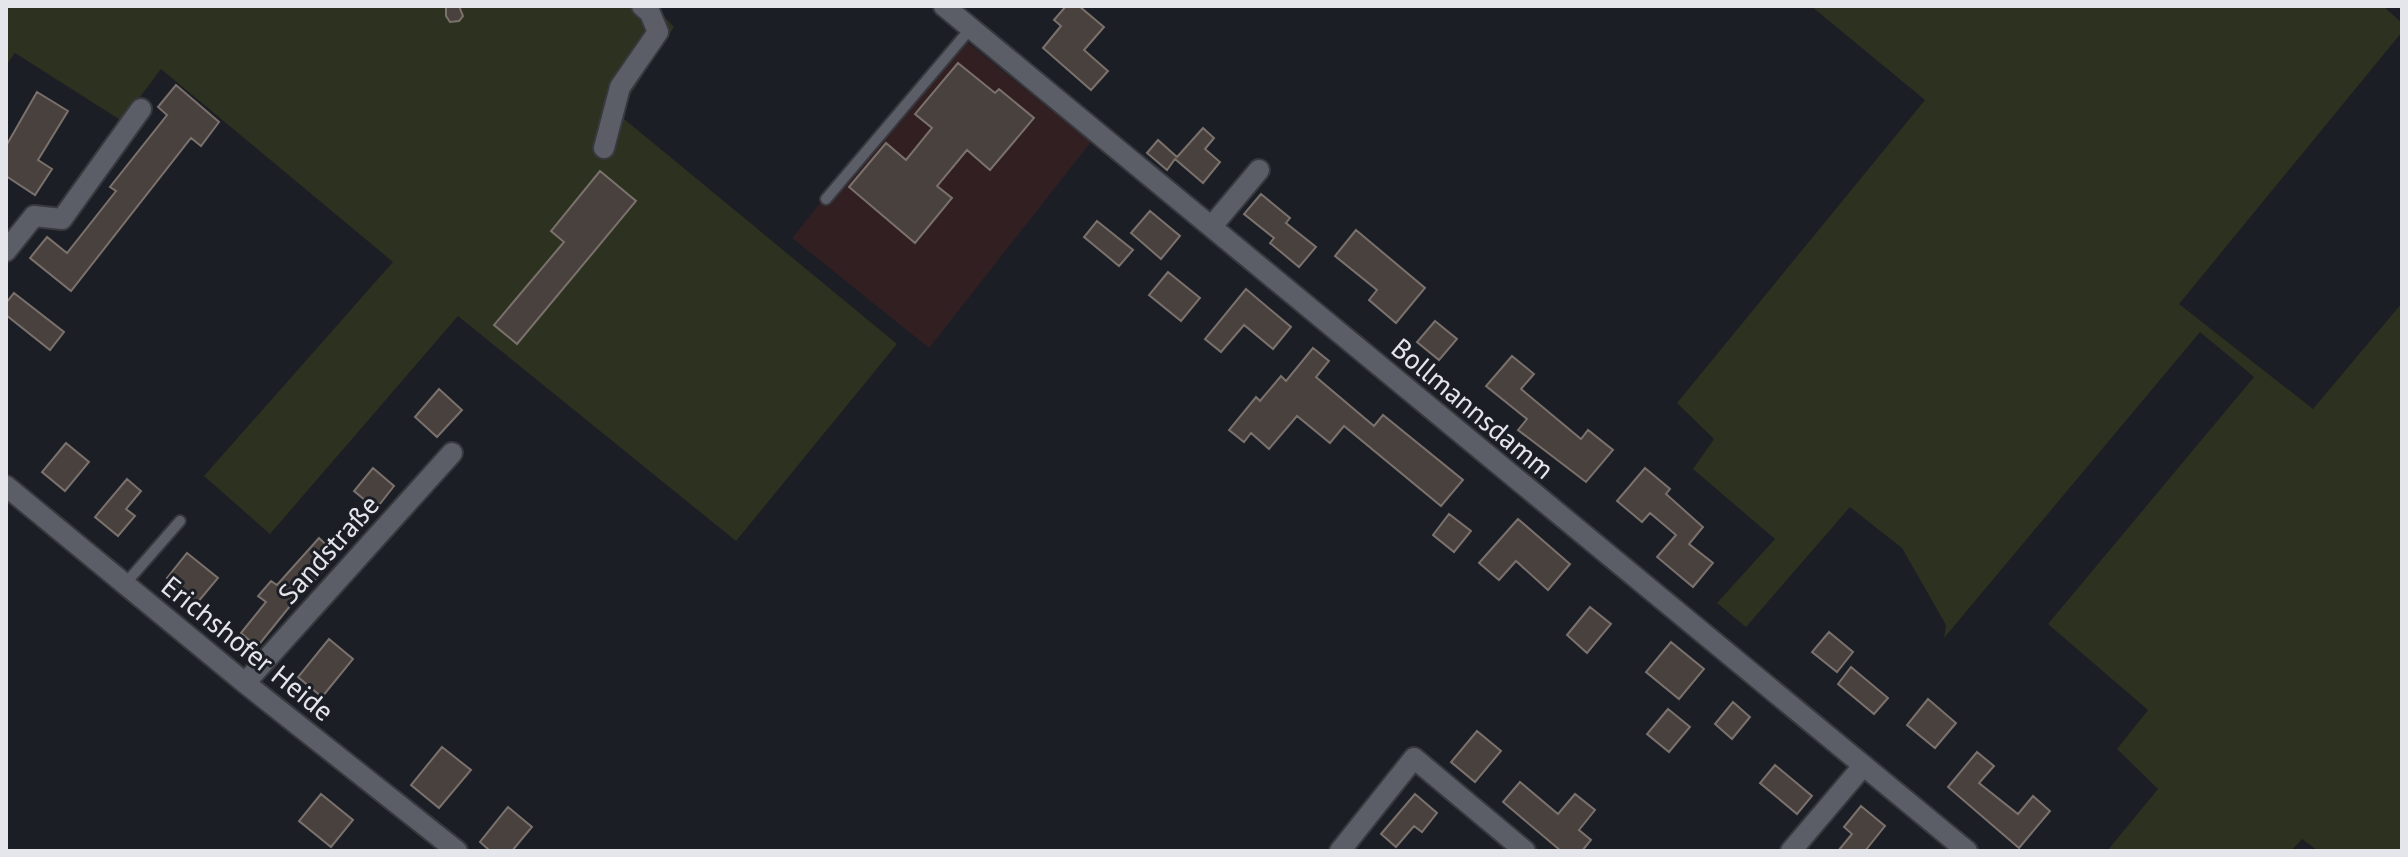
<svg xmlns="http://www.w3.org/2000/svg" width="2408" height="857" viewBox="0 0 2408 857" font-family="'PT Sans',sans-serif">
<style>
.industrial{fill:#321f22}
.green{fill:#2c321f}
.building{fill:#49413d;stroke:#7a716c;stroke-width:2}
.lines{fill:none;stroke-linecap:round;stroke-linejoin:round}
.service-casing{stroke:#37393f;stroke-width:14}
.minor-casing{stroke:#37393f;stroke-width:24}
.service{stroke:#5b5e66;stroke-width:10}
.minor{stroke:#5b5e66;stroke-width:20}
.labels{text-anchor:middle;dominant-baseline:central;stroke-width:6;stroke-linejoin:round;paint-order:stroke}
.street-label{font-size:28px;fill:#e4e6eb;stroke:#1b1e25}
</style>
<rect width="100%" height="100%" fill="#1b1e25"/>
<path class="industrial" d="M 957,34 L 1091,142 L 929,348 L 792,238 Z"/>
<path class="green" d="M 6,6 L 654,6 L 674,27 L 618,114 L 897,344 L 736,541 L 458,316 L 270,534 L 204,476 L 393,262 L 161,69 L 122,121 L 15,53 L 6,65 Z
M 1811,6 L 2383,6 L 2402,23 L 2402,32 L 2179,304 L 2313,409 L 2402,303 L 2402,851 L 2318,851 L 2302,839 L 2291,851 L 2107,851 L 2158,789 L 2117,749 L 2148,710 L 2048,624 L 2254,377 L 2200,332 L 1944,638 L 1946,625 L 1902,548 L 1850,507 L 1746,627 L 1717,603 L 1775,539 L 1693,469 L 1714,439 L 1677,403 L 1925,100 Z"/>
<path class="building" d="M 446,6 L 459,6 L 463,16 L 459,21 L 450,22 L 446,16 Z
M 1066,6 L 1079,6 L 1104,27 L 1084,50 L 1108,71 L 1091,90 L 1043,48 L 1061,26 L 1054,20 Z
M 958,63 L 995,93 L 999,89 L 1034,118 L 990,170 L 967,150 L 937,186 L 952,198 L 915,243 L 849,187 L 886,143 L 906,160 L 932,128 L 915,114 Z
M 176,85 L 219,122 L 201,146 L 191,138 L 71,291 L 30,258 L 47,237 L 67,253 L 116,191 L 110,187 L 167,115 L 158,107 Z
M 37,92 L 68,111 L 38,160 L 52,169 L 35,195 L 6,176 L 6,146 Z
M 1203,128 L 1214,138 L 1205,149 L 1220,162 L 1203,183 L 1175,159 L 1167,170 L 1147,153 L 1158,140 L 1177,157 Z
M 600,171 L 636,201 L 517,344 L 494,325 L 564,242 L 551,231 Z
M 1261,194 L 1290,218 L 1286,223 L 1316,247 L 1299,267 L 1270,243 L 1274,238 L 1244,214 Z
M 1150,211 L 1180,236 L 1161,259 L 1131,233 Z
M 1097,221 L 1133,250 L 1119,266 L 1084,237 Z
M 1356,230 L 1425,288 L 1396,323 L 1369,300 L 1377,290 L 1335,256 Z
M 1168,272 L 1200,298 L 1181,321 L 1149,295 Z
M 1246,289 L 1291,327 L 1273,349 L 1244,325 L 1221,352 L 1205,339 Z
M 14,293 L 64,332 L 50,350 L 6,315 L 6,303 Z
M 1435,321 L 1457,339 L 1439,360 L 1417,342 Z
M 1313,348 L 1329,361 L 1316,377 L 1374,426 L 1383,415 L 1463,480 L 1441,506 L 1344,426 L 1330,443 L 1297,416 L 1269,449 L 1251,433 L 1244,442 L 1229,430 L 1256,397 L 1260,401 L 1281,376 L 1286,381 Z
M 1512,356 L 1534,374 L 1521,389 L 1581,439 L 1588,430 L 1613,450 L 1586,482 L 1518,430 L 1527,419 L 1486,386 Z
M 439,389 L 462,410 L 437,437 L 415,417 Z
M 66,443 L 89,462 L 65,491 L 42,472 Z
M 373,468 L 394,486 L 376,509 L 354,491 Z
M 1645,468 L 1670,489 L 1666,494 L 1703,527 L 1689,544 L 1713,563 L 1693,587 L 1657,557 L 1676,535 L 1650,513 L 1642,522 L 1617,501 Z
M 127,479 L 141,491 L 126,509 L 135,516 L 118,536 L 95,517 Z
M 1449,514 L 1471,531 L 1454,552 L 1433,535 Z
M 1518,519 L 1570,564 L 1548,590 L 1516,561 L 1499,580 L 1479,563 Z
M 319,538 L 337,555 L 313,582 L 311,580 L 257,647 L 241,633 L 266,602 L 258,596 L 271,581 L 277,585 Z
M 187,553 L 218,578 L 197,603 L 167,578 Z
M 1590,607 L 1611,624 L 1587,653 L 1567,635 Z
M 1829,632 L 1853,652 L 1837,672 L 1812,652 Z
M 329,639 L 353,659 L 322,697 L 298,677 Z
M 1671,642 L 1704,669 L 1679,699 L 1646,672 Z
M 1851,667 L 1888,698 L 1874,714 L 1838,684 Z
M 1928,699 L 1956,723 L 1935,748 L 1907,725 Z
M 1733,702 L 1750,717 L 1732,739 L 1715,724 Z
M 1668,709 L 1690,727 L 1669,752 L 1647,734 Z
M 1477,731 L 1501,751 L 1475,782 L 1451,762 Z
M 442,747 L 471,770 L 439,808 L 411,785 Z
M 1977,752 L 1994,766 L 1979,783 L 2018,814 L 2033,796 L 2050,811 L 2019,848 L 1948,787 Z
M 1775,765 L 1812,796 L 1797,814 L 1760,783 Z
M 1520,782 L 1558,814 L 1575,794 L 1595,810 L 1579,830 L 1591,840 L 1582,851 L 1561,851 L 1503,802 Z
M 321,794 L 353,820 L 331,847 L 299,821 Z
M 1415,794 L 1437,813 L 1422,832 L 1414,826 L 1396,847 L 1381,834 Z
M 1861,806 L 1885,826 L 1865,851 L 1838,851 L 1852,834 L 1844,827 Z
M 508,807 L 532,827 L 512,851 L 490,851 L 480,842 Z"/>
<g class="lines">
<defs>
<path id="service" d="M 826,199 L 971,28
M 125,584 L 180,521"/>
<path id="minor" d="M 944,6 L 1967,851
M 604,148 L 620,87 L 658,32 L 650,13 L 642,6
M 1212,226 L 1259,170
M 6,251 L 34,216 L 62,219 L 141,109
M 6,486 L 245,683 L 457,851
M 245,683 L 452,453
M 1340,851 L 1414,758 L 1525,851
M 1791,851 L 1863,766"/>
</defs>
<use href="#service" class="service-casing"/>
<use href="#minor" class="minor-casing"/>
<use href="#service" class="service"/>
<use href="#minor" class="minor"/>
</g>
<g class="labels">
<g class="street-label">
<text transform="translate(1473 408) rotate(40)">Bollmannsdamm</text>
<text transform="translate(328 549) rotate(-48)">Sandstraße</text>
<text transform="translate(248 648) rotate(39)">Erichshofer Heide</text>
</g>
</g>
<rect width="2408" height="857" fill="none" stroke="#e4e6eb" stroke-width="16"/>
</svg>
